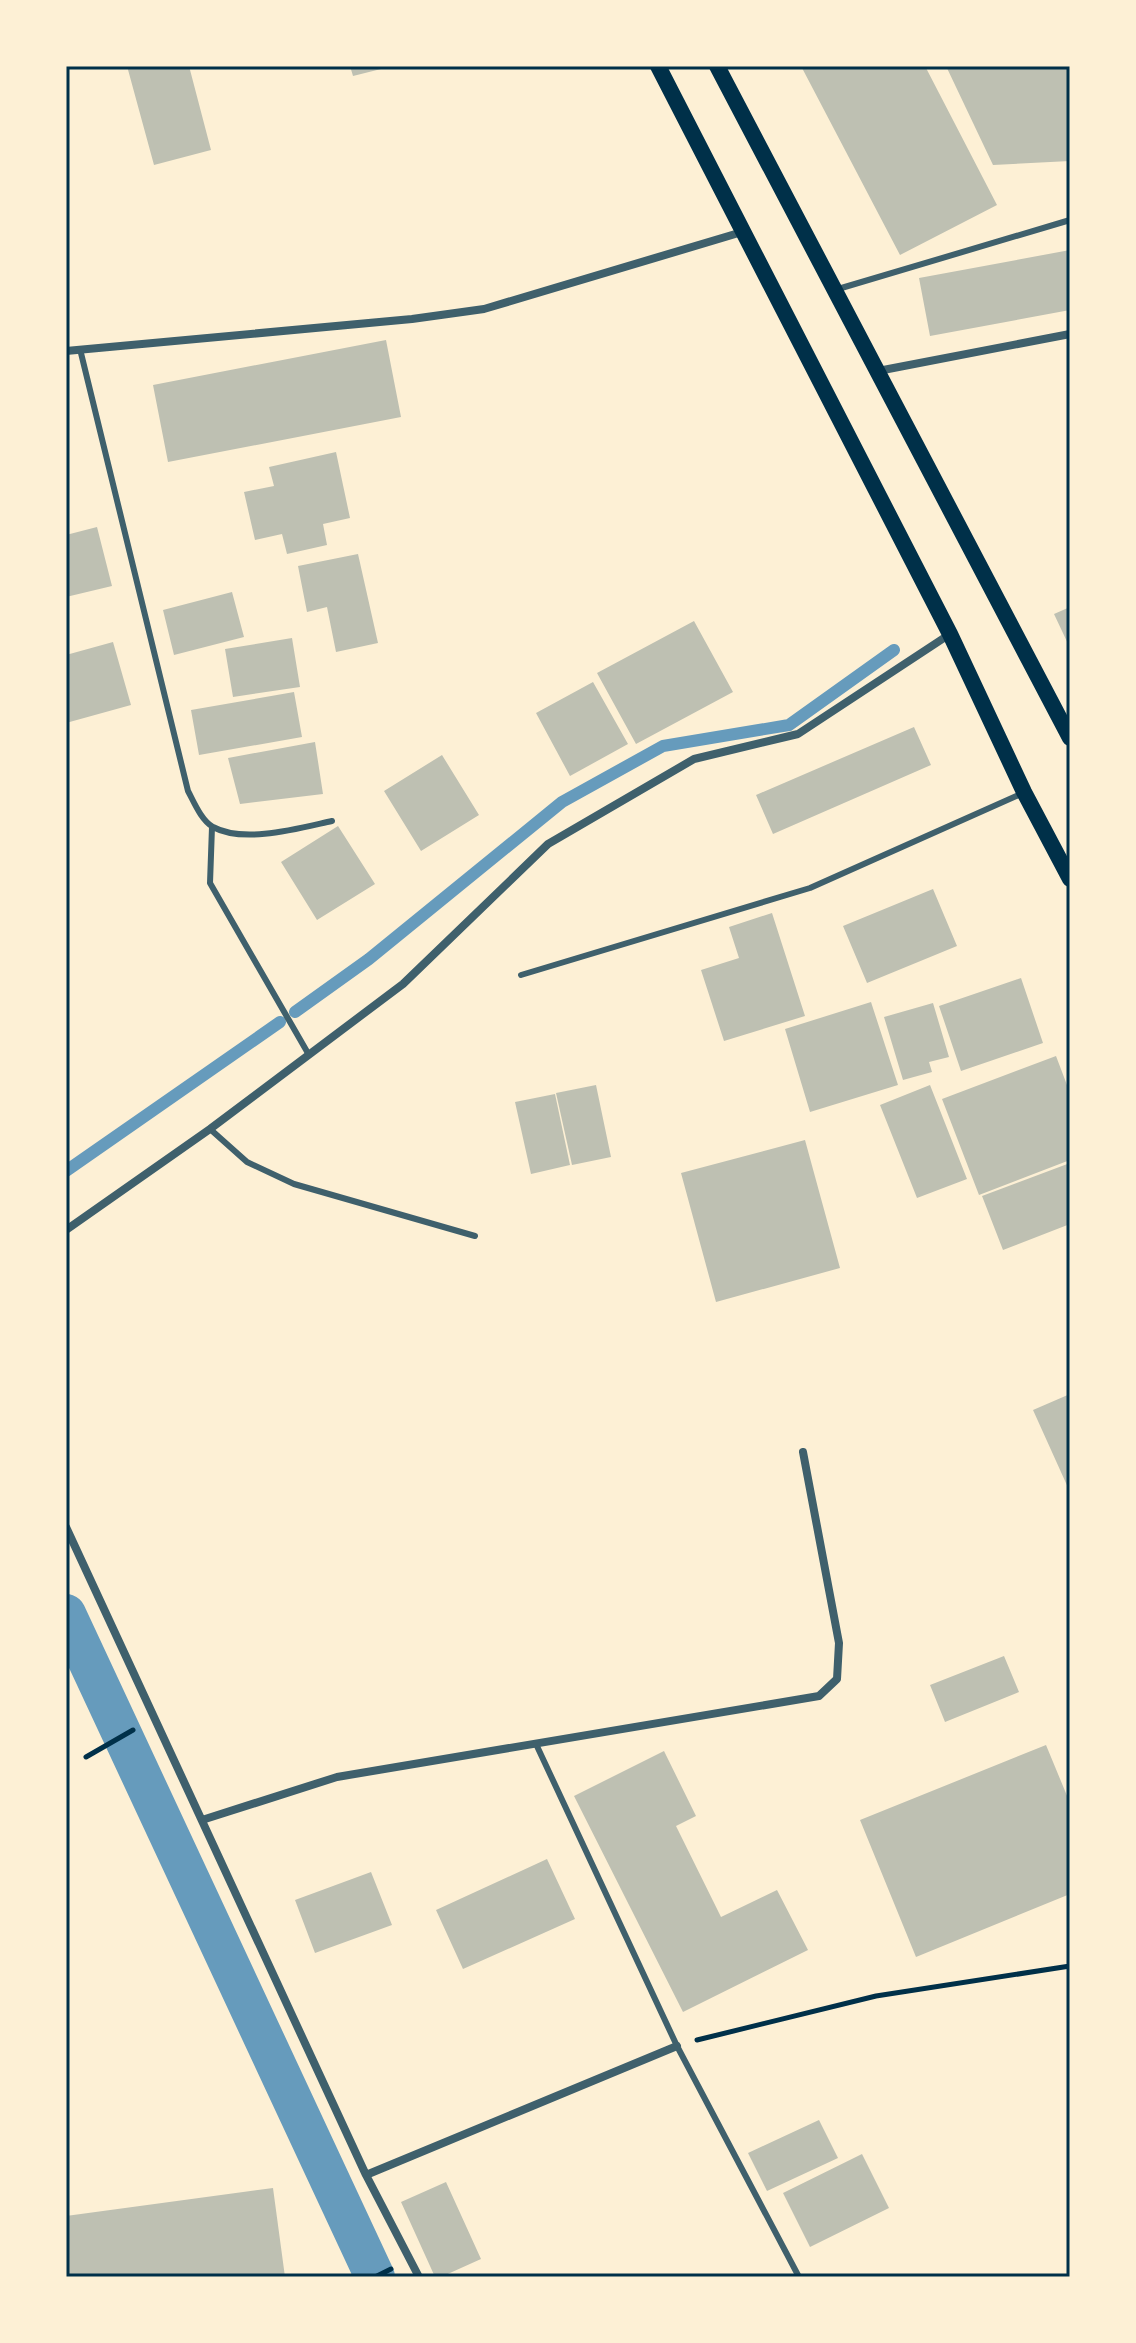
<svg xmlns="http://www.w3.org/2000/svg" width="1136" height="2343" viewBox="0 0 1136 2343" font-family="'Source Serif 4',serif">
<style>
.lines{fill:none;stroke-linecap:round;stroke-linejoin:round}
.stream{stroke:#669bbc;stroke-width:12}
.canal{stroke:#669bbc;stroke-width:40}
.building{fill:#bec0b2}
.path{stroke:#003049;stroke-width:5}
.service{stroke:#3f606c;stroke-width:6}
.minor{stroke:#3f606c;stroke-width:8}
.secondary{stroke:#003049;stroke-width:16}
.neatline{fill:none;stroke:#003049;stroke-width:3}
</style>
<rect width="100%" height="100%" fill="#fdf0d5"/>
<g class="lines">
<path class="stream" d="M 295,1012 L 369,959 L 562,802 L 663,746 L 789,725 L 894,650
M 66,1171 L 280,1022"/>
<path class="canal" d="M 66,1614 L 375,2277"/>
</g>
<path class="building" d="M 127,66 L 189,66 L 211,150 L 154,165 Z
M 350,66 L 388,66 L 389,67 L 353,76 Z
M 801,66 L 925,66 L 997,205 L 900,255 Z
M 946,66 L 1070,66 L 1070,161 L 993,165 Z
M 1070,250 L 1070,310 L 930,336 L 919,278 Z
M 386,340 L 401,417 L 168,462 L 153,385 Z
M 336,452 L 350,518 L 323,524 L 327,545 L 287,554 L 282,534 L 255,540 L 244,492 L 274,486 L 269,467 Z
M 97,527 L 112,586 L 66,597 L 66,535 Z
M 358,554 L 378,643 L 336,652 L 327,607 L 307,612 L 298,566 Z
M 232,592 L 244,637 L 174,655 L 163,610 Z
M 1070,607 L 1070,648 L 1054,614 Z
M 694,621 L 733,692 L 636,744 L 597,673 Z
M 292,638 L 300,687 L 233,697 L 225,649 Z
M 113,642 L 131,705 L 66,723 L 66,655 Z
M 593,682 L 628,744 L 570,776 L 536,713 Z
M 294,692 L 302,737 L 199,755 L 191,710 Z
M 914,727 L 931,765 L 773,834 L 756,795 Z
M 315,742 L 323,794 L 240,804 L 228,758 Z
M 442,755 L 479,815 L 421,851 L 384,791 Z
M 338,826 L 375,884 L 317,920 L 281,862 Z
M 933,889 L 957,946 L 867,983 L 843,926 Z
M 772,913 L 805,1016 L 724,1041 L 701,970 L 739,958 L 729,927 Z
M 1021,978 L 1043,1043 L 961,1071 L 939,1006 Z
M 871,1002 L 898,1085 L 810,1112 L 785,1029 Z
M 933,1003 L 949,1057 L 929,1062 L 932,1072 L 903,1080 L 884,1017 Z
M 1056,1056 L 1070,1093 L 1070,1160 L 979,1195 L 942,1099 Z
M 596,1085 L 611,1157 L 572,1165 L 556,1093 Z
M 930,1085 L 967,1179 L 917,1198 L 880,1105 Z
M 555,1094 L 570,1165 L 531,1174 L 515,1102 Z
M 805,1140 L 840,1268 L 716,1302 L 681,1173 Z
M 1070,1163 L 1070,1224 L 1003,1250 L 982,1196 Z
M 1070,1394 L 1070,1492 L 1033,1410 Z
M 1004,1656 L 1019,1692 L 945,1722 L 930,1685 Z
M 1046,1745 L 1070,1803 L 1070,1894 L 916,1957 L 860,1820 Z
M 664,1751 L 696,1816 L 676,1826 L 721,1917 L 777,1890 L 808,1950 L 683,2012 L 574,1796 Z
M 547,1859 L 575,1919 L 463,1969 L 436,1910 Z
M 371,1872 L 392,1925 L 315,1953 L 295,1900 Z
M 819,2120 L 838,2158 L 767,2191 L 748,2153 Z
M 862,2154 L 889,2208 L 810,2247 L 783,2193 Z
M 446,2182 L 481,2259 L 441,2277 L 435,2277 L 401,2202 Z
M 273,2188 L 285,2277 L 66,2277 L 66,2216 Z"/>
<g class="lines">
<path class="path" d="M 86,1757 L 133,1730
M 697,2040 L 876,1996 L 1070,1966
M 375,2277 L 391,2269"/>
<path class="service" d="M 838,289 L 1070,220
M 80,349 L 188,791 C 194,802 201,820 213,827 C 244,844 300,828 332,821
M 212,827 L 210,883 L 309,1055
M 521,975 L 810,888 L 1021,794
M 210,1129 L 247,1162 L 294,1184 L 475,1236
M 536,1744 L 677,2046 L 799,2277"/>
<path class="minor" d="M 66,351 L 412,319 L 484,309 L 742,232
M 878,371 L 1070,334
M 66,1230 L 210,1129 L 403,984 L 548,844 L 694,759 L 798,734 L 950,634
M 66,1527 L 366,2175 L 419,2277
M 202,1820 L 337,1777 L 819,1696 L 837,1679 L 839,1643 L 803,1452
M 366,2175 L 677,2046"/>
<path class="secondary" d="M 658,66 L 950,634 L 1024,792 L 1070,879
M 717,66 L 1070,738"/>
</g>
<rect width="1136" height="2343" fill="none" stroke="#fdf0d5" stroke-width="136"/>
<rect x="68" y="68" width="1000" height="2207" class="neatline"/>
</svg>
